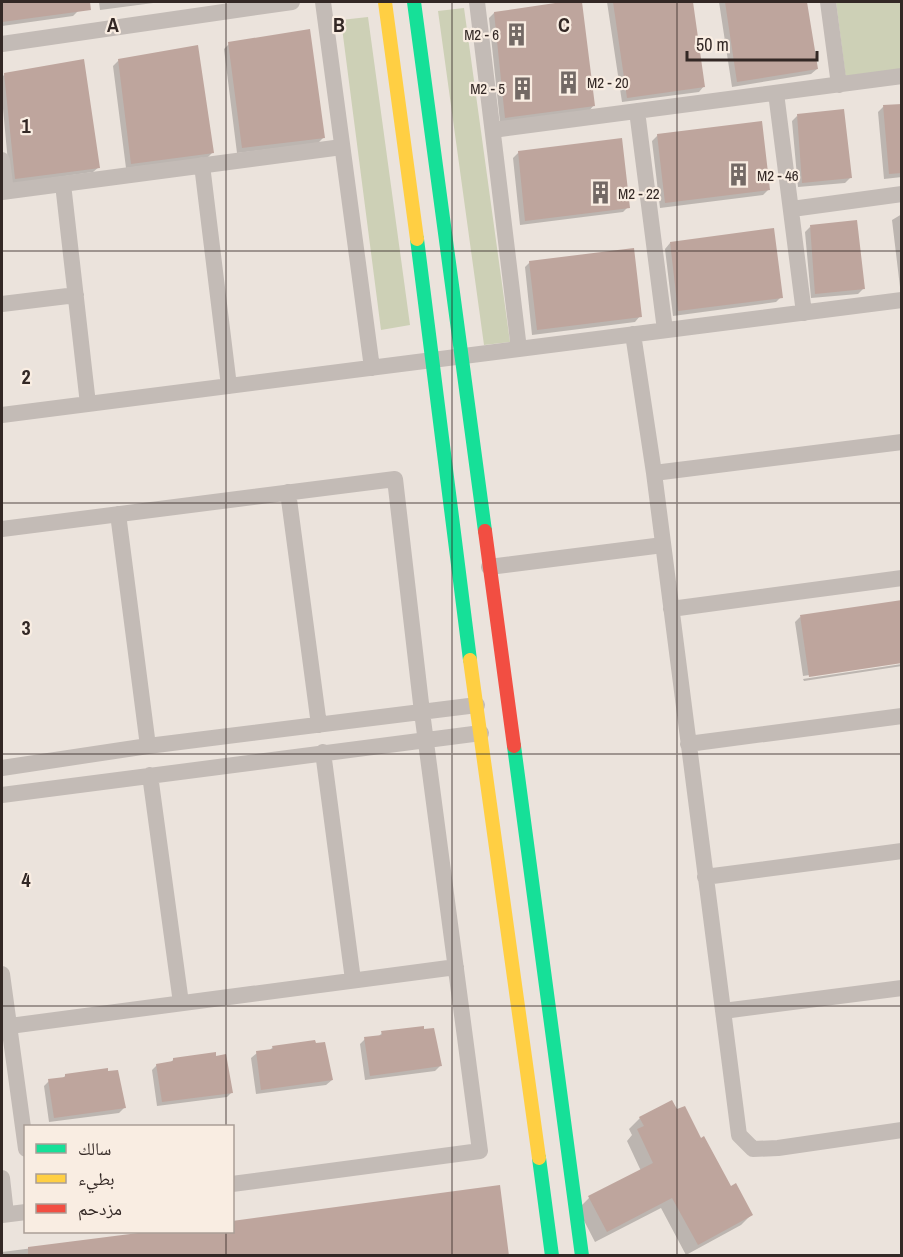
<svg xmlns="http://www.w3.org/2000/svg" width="903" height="1257" viewBox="0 0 903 1257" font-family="'Archivo Narrow','Noto Naskh Arabic',sans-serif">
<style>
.green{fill:#cdd0b6}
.shadow{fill:#0003}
.building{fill:#bea59d}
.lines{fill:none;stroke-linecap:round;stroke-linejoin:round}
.street{stroke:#c3bbb6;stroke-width:16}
.fast{stroke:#16e098;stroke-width:14}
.slow{stroke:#ffcf43;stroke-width:14}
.jam{stroke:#f24e42;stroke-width:14}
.grid{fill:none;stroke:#332825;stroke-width:1.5;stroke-opacity:0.55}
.labels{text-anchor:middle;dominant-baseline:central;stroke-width:4.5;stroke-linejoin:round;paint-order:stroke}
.poi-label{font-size:15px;fill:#332825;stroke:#f9ede2;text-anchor:start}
.grid-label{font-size:20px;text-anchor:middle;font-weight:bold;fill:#332825;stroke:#f9ede2;stroke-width:4.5;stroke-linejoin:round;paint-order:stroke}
</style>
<rect width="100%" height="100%" fill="#ebe3dc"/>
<path class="green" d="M 836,2 L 901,2 L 901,80 L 847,87 Z
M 464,8 L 510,342 L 484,345 L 438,11 Z
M 368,17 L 410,325 L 381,330 L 341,20 Z"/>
<path class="shadow" d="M 2,2 L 77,2 L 78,11 L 73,16 L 2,26 Z
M 99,2 L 161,2 L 100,10 Z
M 580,2 L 594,105 L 589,111 L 500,122 L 489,18 L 494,13 Z
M 607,2 L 692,2 L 704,86 L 699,92 L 622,102 Z
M 719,2 L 806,2 L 817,69 L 811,74 L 732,87 Z
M 229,44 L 324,137 L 318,143 L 237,153 L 224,49 Z
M 119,60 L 212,153 L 207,158 L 126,168 L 113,66 Z
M 5,74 L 99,167 L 93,172 L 10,184 L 2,98 L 2,77 Z
M 902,105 L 902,177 L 884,179 L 878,112 L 883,107 Z
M 797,116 L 850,178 L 845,183 L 798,187 L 792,121 Z
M 658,135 L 768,190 L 763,195 L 660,208 L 652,141 Z
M 519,152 L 628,207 L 623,212 L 520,225 L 513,158 Z
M 902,214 L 902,287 L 900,287 L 892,220 Z
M 810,227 L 863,289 L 858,294 L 811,298 L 805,232 Z
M 670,243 L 781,297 L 776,302 L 673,316 L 665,249 Z
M 530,262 L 640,316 L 635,322 L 532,335 L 525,267 Z
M 800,617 L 902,661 L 803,676 L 795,622 Z
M 902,664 L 902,666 L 804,681 L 803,679 Z
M 382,1033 L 440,1066 L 435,1071 L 365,1080 L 360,1044 L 365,1039 L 378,1037 Z
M 273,1047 L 332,1080 L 326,1085 L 256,1094 L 251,1058 L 257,1053 L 269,1051 Z
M 174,1059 L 232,1092 L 227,1097 L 157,1106 L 152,1070 L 157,1065 L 170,1063 Z
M 66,1075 L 124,1108 L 119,1113 L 49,1122 L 44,1086 L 49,1081 L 62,1079 Z
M 640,1118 L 700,1140 L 730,1188 L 752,1214 L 741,1225 L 686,1255 L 661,1208 L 595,1242 L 578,1209 L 589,1198 L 641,1171 L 627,1141 L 632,1135 L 629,1129 Z
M 159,1232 L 232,1232 L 508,1256 L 2,1256 L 2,1252 Z"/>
<path class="building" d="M 2,2 L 90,2 L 91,10 L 2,22 Z
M 562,2 L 582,2 L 595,106 L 505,118 L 494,12 Z
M 613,2 L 693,2 L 705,87 L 627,98 Z
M 725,2 L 807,2 L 818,69 L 737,82 Z
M 310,29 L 325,138 L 242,148 L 228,42 Z
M 198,45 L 214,153 L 131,164 L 118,59 Z
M 84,59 L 100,168 L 15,179 L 4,73 Z
M 902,104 L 902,173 L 889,174 L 883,105 Z
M 844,109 L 852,178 L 802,183 L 797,114 Z
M 762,121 L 770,190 L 665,203 L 657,134 Z
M 622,138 L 630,208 L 525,221 L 518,151 Z
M 857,220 L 865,289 L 815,294 L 810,225 Z
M 774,228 L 783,298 L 678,311 L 670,242 Z
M 634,248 L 642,317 L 537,330 L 529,261 Z
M 902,600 L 902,663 L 809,677 L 800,615 Z
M 424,1026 L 424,1029 L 434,1028 L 442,1066 L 370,1076 L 364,1037 L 382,1035 L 381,1031 Z
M 315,1040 L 316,1043 L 325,1042 L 333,1080 L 261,1090 L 256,1051 L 273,1049 L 272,1046 Z
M 216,1052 L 216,1056 L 226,1054 L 233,1093 L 162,1102 L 156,1064 L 173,1061 L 173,1058 Z
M 108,1068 L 108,1071 L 118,1070 L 126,1108 L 54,1118 L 48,1079 L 65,1077 L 65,1074 Z
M 672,1100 L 677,1109 L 685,1106 L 701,1138 L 704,1136 L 731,1186 L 736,1183 L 753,1215 L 698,1245 L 672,1198 L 607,1232 L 588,1196 L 653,1163 L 637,1129 L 644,1126 L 639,1117 Z
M 500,1185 L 509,1256 L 28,1256 L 28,1247 L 146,1232 L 232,1232 L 232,1221 Z"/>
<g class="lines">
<path class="street" d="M 323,2 L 372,368
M 477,2 L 519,349
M 828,2 L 839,85
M 2,44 L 292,2
M 776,93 L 804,313
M 637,111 L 665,330
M 493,130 L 902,76
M 2,160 L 6,191
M 202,165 L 229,386
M 63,184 L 88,404
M 2,192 L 342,147
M 792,209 L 902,194
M 2,304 L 76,295
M 633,334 L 654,473 L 739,1135 L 753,1149 L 778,1148 L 902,1130
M 2,415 L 902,300
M 654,473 L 902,442
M 288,492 L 319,725
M 118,514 L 148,746
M 2,529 L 395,479 L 422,712 L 480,1151 L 232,1184
M 489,567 L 663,545
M 671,609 L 902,578
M 688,744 L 902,716
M 323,752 L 353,980
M 2,768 L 148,746 L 477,705
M 150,775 L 181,1003
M 2,795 L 481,733
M 705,877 L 902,851
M 2,974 L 26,1149
M 723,1011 L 902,988
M 2,1027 L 456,967
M 2,1178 L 6,1214
M 2,1215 L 26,1212"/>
<path class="fast" d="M 414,2 L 485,531
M 417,239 L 470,660
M 514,746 L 582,1256
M 539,1158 L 552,1256"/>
<path class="slow" d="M 385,2 L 417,239
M 470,660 L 539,1158"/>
<path class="jam" d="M 485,531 L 514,746"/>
</g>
<path class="grid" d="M 226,2 L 226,1126M 452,2 L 452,1256M 677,2 L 677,1256M 2,251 L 902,251M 2,503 L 902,503M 2,754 L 902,754M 2,1006 L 902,1006M 226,1232 L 226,1256"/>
<defs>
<symbol id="building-bare" viewBox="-9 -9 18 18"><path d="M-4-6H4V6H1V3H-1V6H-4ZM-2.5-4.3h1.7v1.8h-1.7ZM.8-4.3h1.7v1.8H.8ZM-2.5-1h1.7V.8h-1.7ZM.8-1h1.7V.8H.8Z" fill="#736965" stroke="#f9ede2" stroke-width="2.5" paint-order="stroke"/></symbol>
</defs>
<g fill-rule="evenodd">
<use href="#building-bare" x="500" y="18" width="33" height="33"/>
<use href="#building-bare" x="552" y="66" width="33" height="33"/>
<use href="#building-bare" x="506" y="72" width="33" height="33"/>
<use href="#building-bare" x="722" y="158" width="33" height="33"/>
<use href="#building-bare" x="584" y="176" width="33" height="33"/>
</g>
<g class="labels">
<g class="poi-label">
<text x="499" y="34" text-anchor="end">M2 - 6</text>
<text x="587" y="82">M2 - 20</text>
<text x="505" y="88" text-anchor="end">M2 - 5</text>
<text x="757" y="175">M2 - 46</text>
<text x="618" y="193">M2 - 22</text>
</g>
</g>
<g class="grid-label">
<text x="113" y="32">A</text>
<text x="339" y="32">B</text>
<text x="564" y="32">C</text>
<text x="26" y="133">1</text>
<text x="26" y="384">2</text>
<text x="26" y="635">3</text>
<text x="26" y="887">4</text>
</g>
<rect width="903" height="1257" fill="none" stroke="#332825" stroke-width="6"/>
<rect x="24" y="1125" width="210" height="108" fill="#f9ede2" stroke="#aa9e96" stroke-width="1.5"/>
<rect x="36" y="1144" width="30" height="9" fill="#16e098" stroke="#aa9e96" stroke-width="1.5"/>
<text x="78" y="1155" font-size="18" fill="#332825">سالك</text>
<rect x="36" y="1174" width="30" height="9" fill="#ffcf43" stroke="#aa9e96" stroke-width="1.5"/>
<text x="78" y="1185" font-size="18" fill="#332825">بطيء</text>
<rect x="36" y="1204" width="30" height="9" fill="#f24e42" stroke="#aa9e96" stroke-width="1.5"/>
<text x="78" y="1215" font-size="18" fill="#332825">مزدحم</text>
<path d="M687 51v9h130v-9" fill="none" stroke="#332825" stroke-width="3"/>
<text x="696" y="51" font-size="18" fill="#332825" stroke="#f9ede2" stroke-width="4.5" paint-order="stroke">50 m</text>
</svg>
